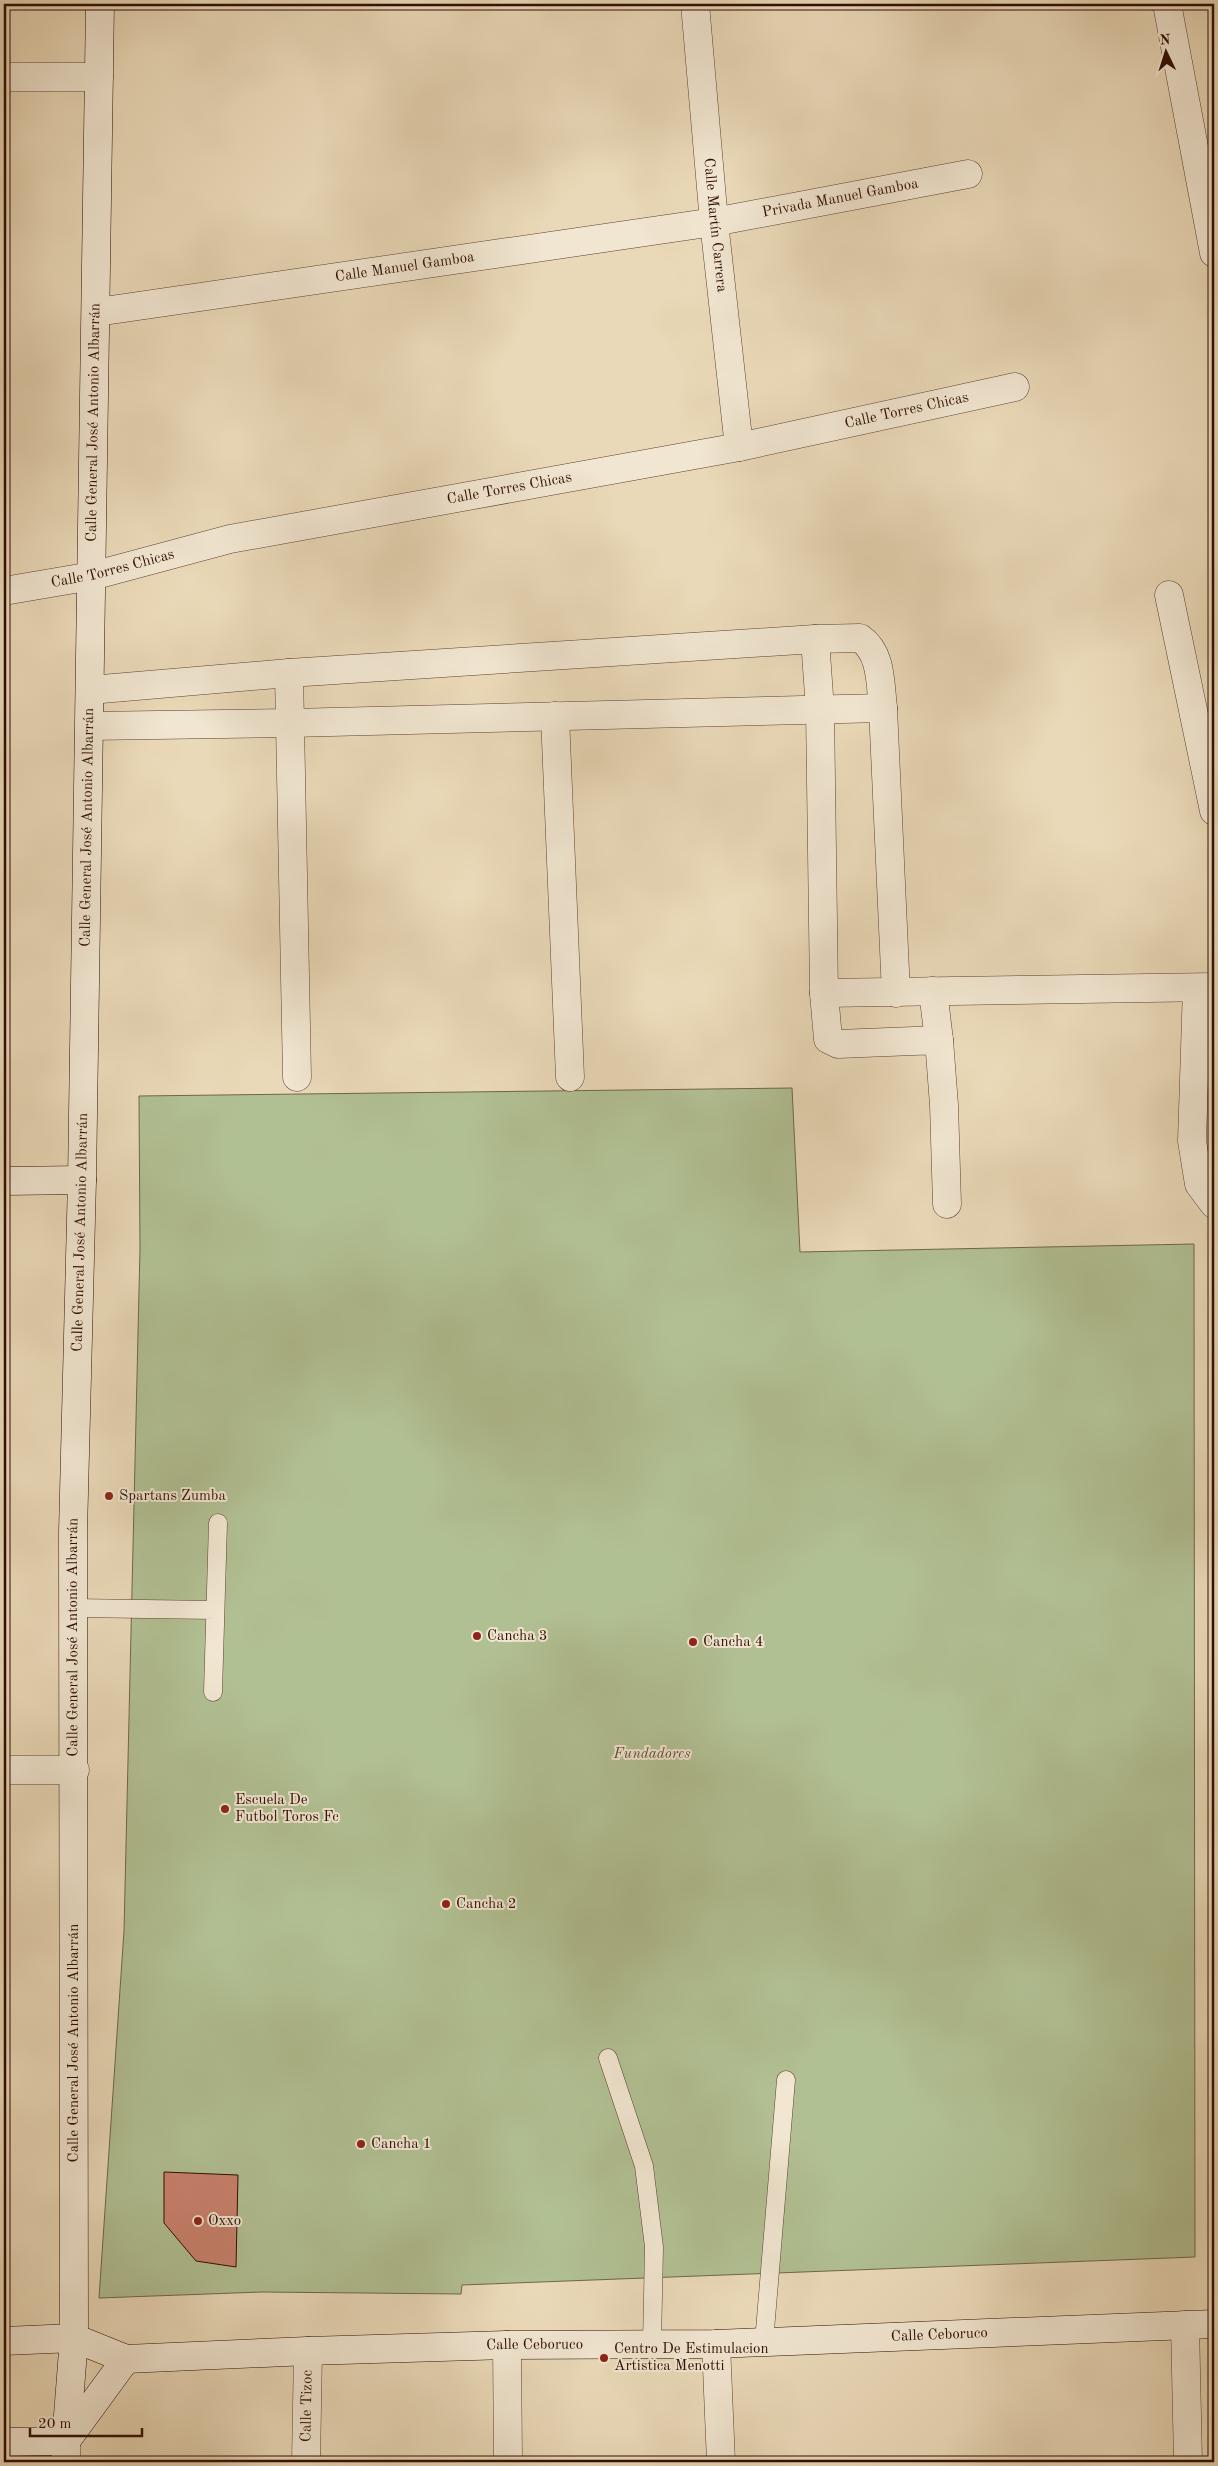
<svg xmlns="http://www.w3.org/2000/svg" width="1218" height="2466" viewBox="0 0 1218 2466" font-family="'Old Standard TT',serif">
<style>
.green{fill:#b1c093;stroke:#70664a}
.building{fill:#ca826f;stroke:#2f0d02}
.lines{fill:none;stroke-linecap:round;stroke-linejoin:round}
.lane-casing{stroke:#5e4030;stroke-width:19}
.street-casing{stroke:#5e4030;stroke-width:29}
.secondary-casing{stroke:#2f0d02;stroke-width:29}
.lane{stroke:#f1e6d1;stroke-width:18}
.street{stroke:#f1e6d1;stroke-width:28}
.secondary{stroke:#f1e6d1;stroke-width:28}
.poi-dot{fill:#8f2418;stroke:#f1e6d1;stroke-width:2}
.labels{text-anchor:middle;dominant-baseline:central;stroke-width:4;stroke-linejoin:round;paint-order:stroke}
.street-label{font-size:15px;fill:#2f0d02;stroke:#f1e6d1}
.poi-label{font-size:15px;fill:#2f0d02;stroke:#f1e6d1;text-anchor:start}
.park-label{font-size:15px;font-style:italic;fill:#5c4c35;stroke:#f1e6d1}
</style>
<rect width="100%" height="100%" fill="#ead9b8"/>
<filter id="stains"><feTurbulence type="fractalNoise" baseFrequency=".004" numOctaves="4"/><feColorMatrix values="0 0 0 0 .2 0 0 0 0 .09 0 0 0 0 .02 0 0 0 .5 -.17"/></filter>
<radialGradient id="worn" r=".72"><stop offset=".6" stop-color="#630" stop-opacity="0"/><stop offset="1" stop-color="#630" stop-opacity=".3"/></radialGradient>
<path class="green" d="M 792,1088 L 800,1252 L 1194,1244 L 1195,2257 L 462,2285 L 461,2294 L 262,2292 L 99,2298 L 124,1931 L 140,1249 L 139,1096 Z"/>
<path class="building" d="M 164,2172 L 238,2175 L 236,2267 L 196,2261 L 164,2223 Z"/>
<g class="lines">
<defs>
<path id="lane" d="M 73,1608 L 215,1610
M 213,1692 L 218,1523
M 608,2058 L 644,2166 L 654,2247 L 652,2344
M 764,2342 L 786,2080"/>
<g id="street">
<path id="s1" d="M 695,4 L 714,222 L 739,447"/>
<path d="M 1167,4 L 1214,253"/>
<path d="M 4,77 L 99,77"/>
<path id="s2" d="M 97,312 L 714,222 L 968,174"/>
<path id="s3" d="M 4,591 L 92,576 L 230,539 L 739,447 L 1015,387"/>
<path d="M 1169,595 L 1214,811"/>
<path d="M 815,639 L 820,710 L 824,993 L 828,1039 L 838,1044 L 939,1040 L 944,1105 L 947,1204"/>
<path d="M 289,673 L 297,1077"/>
<path d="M 90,690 L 289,673 L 815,639 L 860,638 C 882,653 880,683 883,708 L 896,993"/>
<path d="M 555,716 L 570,1077"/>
<path d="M 90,726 L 291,723 L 883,708"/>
<path d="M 1197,988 L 1192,1141 L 1199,1184 L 1214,1204"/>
<path d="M 933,991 L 939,1040"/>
<path d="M 824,993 L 1214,987"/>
<path d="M 4,1770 L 75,1770"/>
<path d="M 1185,2325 L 1188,2462"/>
<path d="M 716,2344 L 721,2462"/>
<path d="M 507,2345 L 508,2462"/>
<path d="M 66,2462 L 66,2441"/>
<path id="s4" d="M 306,2462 L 308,2351"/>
</g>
<g id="secondary">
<path d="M 4,1181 L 82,1180"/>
<path id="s5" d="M 4,2341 L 74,2338 L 126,2359 L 308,2351 L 507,2345 L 716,2344 L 1214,2324"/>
<path id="s6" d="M 66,2441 L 74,2338 L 73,1532 L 82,1180 L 100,4"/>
<path d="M 66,2441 L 126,2359"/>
<path d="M 4,2442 L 66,2441"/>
</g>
</defs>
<use href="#lane" class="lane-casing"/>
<use href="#street" class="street-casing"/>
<use href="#secondary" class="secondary-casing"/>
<use href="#lane" class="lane"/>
<use href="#street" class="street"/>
<use href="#secondary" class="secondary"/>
</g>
<g class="poi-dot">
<circle cx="109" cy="1496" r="5"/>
<circle cx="477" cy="1636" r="5"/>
<circle cx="693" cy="1642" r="5"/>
<circle cx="225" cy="1809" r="5"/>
<circle cx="446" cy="1904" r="5"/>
<circle cx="361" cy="2144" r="5"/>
<circle cx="198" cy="2221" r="5"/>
<circle cx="604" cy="2358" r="5"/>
</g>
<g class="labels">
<g class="street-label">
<text stroke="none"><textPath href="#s2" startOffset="752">Privada Manuel Gamboa</textPath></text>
<text stroke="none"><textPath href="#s1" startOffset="222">Calle Martín Carrera</textPath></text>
<text stroke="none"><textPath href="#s2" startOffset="311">Calle Manuel Gamboa</textPath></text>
<text stroke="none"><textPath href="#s3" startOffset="921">Calle Torres Chicas</textPath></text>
<text stroke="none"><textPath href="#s6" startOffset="2019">Calle General José Antonio Albarrán</textPath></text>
<text stroke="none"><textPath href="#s3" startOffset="516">Calle Torres Chicas</textPath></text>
<text stroke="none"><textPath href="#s3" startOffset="111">Calle Torres Chicas</textPath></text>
<text stroke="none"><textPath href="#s6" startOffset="1614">Calle General José Antonio Albarrán</textPath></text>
<text stroke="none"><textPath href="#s6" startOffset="1209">Calle General José Antonio Albarrán</textPath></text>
<text stroke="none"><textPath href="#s6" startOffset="804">Calle General José Antonio Albarrán</textPath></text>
<text transform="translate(74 2043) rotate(-90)">Calle General José Antonio Albarrán</text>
<text stroke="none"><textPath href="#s5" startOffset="940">Calle Ceboruco</textPath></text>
<text stroke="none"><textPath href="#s5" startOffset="535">Calle Ceboruco</textPath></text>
<text stroke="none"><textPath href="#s4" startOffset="56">Calle Tizoc</textPath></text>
</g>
<g class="poi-label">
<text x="119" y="1496">Spartans Zumba</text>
<text x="487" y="1636">Cancha 3</text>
<text x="703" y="1642">Cancha 4</text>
<text x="235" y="1800">Escuela De<tspan x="235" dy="17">Futbol Toros Fc</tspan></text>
<text x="456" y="1904">Cancha 2</text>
<text x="371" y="2144">Cancha 1</text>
<text x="208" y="2221">Oxxo</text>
<text x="614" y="2349">Centro De Estimulacion<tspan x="614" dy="17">Artistica Menotti</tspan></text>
</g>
<g class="park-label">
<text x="652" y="1754">Fundadores</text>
</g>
</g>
<rect width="1218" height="2466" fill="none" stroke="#ead9b8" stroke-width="20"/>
<rect x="5" y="5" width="1208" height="2456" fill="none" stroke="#2f0d02" stroke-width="2.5"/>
<rect x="10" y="10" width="1198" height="2446" fill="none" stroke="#2f0d02"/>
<g transform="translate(1166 52) rotate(356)" stroke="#f1e6d1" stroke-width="4" paint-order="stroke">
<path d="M0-4L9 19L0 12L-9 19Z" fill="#2f0d02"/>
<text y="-8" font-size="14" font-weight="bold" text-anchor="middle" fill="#2f0d02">N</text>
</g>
<path d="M30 2428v8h112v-8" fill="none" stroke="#2f0d02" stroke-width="2.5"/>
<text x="38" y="2428" font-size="15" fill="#2f0d02" stroke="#f1e6d1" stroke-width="4" paint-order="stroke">20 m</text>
<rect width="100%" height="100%" filter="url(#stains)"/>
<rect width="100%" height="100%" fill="url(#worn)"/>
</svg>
